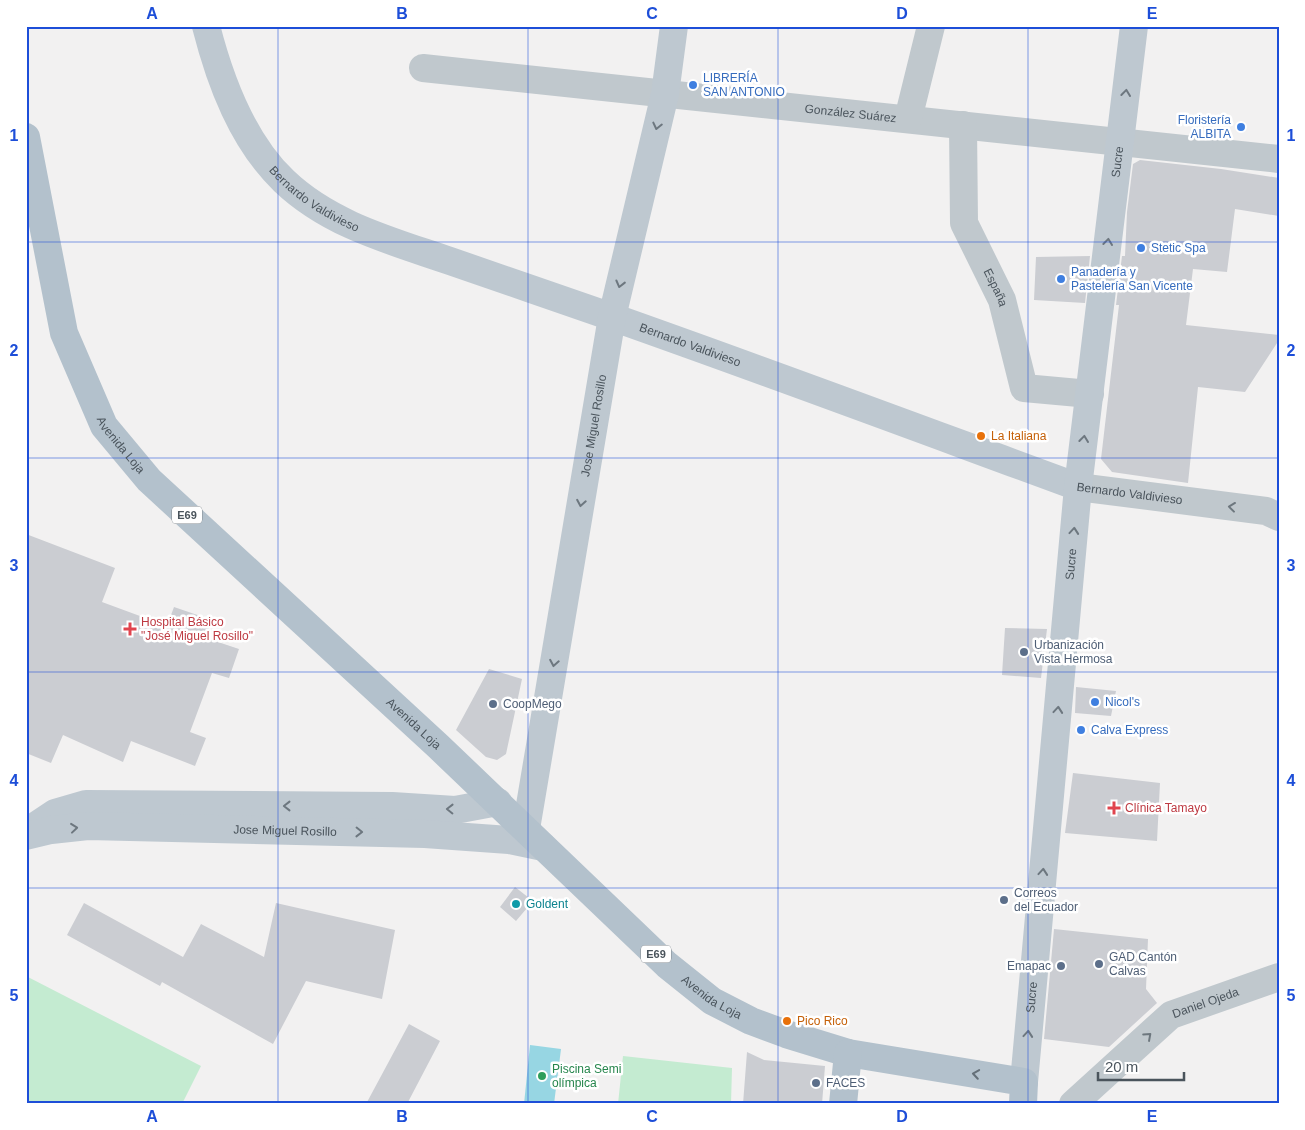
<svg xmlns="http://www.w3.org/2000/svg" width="1305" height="1130" viewBox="0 0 1305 1130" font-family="Arial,sans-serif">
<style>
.green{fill:#c4ebd1}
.water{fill:#97d6e3}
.building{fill:#cbcdd2}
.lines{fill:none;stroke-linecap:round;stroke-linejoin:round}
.street{stroke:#c0c8cd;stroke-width:28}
.secondary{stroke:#bec8d0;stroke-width:28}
.primary{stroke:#b3c1cc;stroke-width:28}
.oneway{stroke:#6d777f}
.oneway2{stroke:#6d777e}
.oneway3{stroke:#646f78}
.grid{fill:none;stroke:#1d4ed8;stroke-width:1;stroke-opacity:0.55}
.shop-dot{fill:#3f7fe0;stroke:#fff;stroke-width:2}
.food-dot{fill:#e8710a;stroke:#fff;stroke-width:2}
.health-dot{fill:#e0444e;stroke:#fff;stroke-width:2}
.service-dot{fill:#5c6f8a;stroke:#fff;stroke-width:2}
.culture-dot{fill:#0f9aa8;stroke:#fff;stroke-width:2}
.leisure-dot{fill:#2e9e5b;stroke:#fff;stroke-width:2}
.labels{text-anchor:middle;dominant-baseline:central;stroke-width:5;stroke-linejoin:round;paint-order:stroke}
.shield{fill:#fff;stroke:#80878d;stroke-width:1}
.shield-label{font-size:11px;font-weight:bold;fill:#4a545c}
.shop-label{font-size:12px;fill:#366cbe;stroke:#fff;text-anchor:start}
.street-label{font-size:12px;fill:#4a545c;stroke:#fff}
.food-label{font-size:12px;fill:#c56008;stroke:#fff;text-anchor:start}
.health-label{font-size:12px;fill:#be3a42;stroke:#fff;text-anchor:start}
.service-label{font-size:12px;fill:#4e5e75;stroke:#fff;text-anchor:start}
.culture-label{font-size:12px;fill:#0d838f;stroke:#fff;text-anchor:start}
.leisure-label{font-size:12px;fill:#27864d;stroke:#fff;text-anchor:start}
.neatline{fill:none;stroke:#1d4ed8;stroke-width:2}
.grid-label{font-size:16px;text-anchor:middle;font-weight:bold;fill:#1d4ed8}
</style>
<rect width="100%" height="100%" fill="#f2f1f1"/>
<path class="green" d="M 26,976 L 201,1066 L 182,1104 L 26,1104 Z
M 623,1056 L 732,1068 L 731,1104 L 618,1104 Z"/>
<path class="water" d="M 530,1045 L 561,1049 L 554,1104 L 524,1104 Z"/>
<path class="building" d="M 1140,160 L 1221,169 L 1279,178 L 1279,216 L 1235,209 L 1227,272 L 1193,269 L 1186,325 L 1279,335 L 1279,340 L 1245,392 L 1198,387 L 1188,483 L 1112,472 L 1101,459 L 1119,305 L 1116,305 L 1122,256 L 1125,256 L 1127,212 L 1133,164 Z
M 1090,256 L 1085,303 L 1034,300 L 1036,257 Z
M 26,534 L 115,568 L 102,602 L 167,626 L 174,607 L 212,620 L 206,638 L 239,649 L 229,678 L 212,673 L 190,732 L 206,738 L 195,766 L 131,741 L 123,762 L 63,735 L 51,763 L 26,753 Z
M 1005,628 L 1047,629 L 1041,678 L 1002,675 Z
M 489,669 L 522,679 L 506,754 L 497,760 L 486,757 L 456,730 Z
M 1076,687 L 1116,691 L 1111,716 L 1075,713 Z
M 1073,773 L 1160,783 L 1157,841 L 1065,833 Z
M 515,887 L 533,901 L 516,921 L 500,907 Z
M 84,903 L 183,957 L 201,924 L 264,957 L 276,903 L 395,930 L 382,999 L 306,981 L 273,1044 L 162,982 L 160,986 L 67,935 Z
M 1054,929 L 1148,939 L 1146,989 L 1157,1003 L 1109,1047 L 1044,1039 Z
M 409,1024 L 440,1041 L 407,1104 L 366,1104 Z
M 747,1052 L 764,1060 L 825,1066 L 822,1104 L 743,1104 Z"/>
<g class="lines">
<g class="street">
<path id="s1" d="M 423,68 L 1279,159"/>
<path d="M 908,119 L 931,26"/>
<path id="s2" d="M 963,125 L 964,223 L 1002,300 L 1024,388 L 1090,394"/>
<path id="s3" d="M 1078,487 L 1266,511 L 1279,517"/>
<path id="s4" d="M 1073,1104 L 1171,1015 L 1279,977"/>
</g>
<g class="secondary">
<path id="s5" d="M 206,26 C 220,81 242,141 284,181 C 330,225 392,241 450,261 C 504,280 558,298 612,317 C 768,372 923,430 1078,487"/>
<path d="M 37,825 L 55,813 L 86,804 L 392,806 L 455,810 L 498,802"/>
<path id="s6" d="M 526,829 L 612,317 L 665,94 L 674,26"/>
<path id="s7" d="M 26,836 L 51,830 L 88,826 L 425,834 L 509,840 L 543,847"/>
<path id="s8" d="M 1024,1082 L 1078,487 L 1134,26"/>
</g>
<g class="primary">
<path id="s9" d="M 26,137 L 64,333 L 104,426 L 149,480 L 438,746 L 667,965 L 712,1001 L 751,1021 L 786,1034 L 848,1053 L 1024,1082 L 1023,1104"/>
<path d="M 843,1104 L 848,1053"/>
</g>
</g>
<defs><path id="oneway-chevron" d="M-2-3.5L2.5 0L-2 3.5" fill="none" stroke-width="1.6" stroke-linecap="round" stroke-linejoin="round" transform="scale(1.25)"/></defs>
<g class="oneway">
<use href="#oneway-chevron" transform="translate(1126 93) rotate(-83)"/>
<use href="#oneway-chevron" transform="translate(657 126) rotate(103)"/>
<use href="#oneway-chevron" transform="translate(1108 242) rotate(-83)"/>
<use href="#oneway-chevron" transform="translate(620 284) rotate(104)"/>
<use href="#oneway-chevron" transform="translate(1084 439) rotate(-83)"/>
<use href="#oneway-chevron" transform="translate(581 503) rotate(100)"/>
<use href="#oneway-chevron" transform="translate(1074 531) rotate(-85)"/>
<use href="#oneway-chevron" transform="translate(554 663) rotate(100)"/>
<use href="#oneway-chevron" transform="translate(1058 710) rotate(-85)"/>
<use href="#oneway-chevron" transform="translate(287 806) rotate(-180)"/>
<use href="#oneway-chevron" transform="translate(450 809) rotate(-179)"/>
<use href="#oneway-chevron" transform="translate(74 828) rotate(-6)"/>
<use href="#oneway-chevron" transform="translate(359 832) rotate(1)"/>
<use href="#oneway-chevron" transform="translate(1043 872) rotate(-85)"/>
<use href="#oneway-chevron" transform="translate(1028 1034) rotate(-85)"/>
</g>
<g class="oneway2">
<use href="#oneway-chevron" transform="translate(1232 507) rotate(-173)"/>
<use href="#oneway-chevron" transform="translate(1148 1036) rotate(-42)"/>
</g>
<use class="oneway3" href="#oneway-chevron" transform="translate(976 1074) rotate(-171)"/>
<path class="grid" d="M 278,26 L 278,1104M 528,26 L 528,1104M 778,26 L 778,1104M 1028,26 L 1028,1104M 26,242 L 1279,242M 26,458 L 1279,458M 26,672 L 1279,672M 26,888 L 1279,888"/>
<g class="shop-dot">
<circle cx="693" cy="85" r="5"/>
<circle cx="1241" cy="127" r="5"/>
<circle cx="1141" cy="248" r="5"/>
<circle cx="1061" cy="279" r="5"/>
<circle cx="1095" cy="702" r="5"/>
<circle cx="1081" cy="730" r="5"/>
</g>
<g class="food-dot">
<circle cx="981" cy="436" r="5"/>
<circle cx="787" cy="1021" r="5"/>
</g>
<g class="health-dot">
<path d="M127.5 621.5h5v5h5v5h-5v5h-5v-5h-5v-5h5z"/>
<path d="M1111.5 800.5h5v5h5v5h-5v5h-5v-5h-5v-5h5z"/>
</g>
<g class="service-dot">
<circle cx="1024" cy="652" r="5"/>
<circle cx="493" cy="704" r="5"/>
<circle cx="1004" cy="900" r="5"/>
<circle cx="1099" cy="964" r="5"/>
<circle cx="1061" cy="966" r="5"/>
<circle cx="816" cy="1083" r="5"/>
</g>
<circle class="culture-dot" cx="516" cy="904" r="5"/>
<circle class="leisure-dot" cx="542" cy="1076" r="5"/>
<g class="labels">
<g class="shield">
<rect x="172" y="506.5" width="30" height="17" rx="4"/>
<rect x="641" y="945.5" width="30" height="17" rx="4"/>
</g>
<g class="shield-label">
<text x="187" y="515">E69</text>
<text x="656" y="954">E69</text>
</g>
<g class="shop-label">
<text x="703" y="78">LIBRERÍA<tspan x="703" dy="14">SAN ANTONIO</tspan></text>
<text x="1231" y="120" text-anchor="end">Floristería<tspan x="1231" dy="14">ALBITA</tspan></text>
<text x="1151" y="248">Stetic Spa</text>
<text x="1071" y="272">Panadería y<tspan x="1071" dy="14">Pastelería San Vicente</tspan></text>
<text x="1105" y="702">Nicol's</text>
<text x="1091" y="730">Calva Express</text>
</g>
<g class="street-label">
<text stroke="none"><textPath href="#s1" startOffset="430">González Suárez</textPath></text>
<text stroke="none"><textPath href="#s8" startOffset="925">Sucre</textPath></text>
<text stroke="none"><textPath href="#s5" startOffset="211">Bernardo Valdivieso</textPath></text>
<text stroke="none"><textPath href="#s2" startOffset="170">España</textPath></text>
<text stroke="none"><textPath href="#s5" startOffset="616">Bernardo Valdivieso</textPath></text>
<text stroke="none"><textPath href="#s6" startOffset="409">Jose Miguel Rosillo</textPath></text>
<text stroke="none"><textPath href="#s9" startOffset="326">Avenida Loja</textPath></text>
<text stroke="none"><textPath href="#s3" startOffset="52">Bernardo Valdivieso</textPath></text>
<text stroke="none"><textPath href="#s8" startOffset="520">Sucre</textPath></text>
<text stroke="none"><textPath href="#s9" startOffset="731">Avenida Loja</textPath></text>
<text stroke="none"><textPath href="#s7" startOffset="260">Jose Miguel Rosillo</textPath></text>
<text stroke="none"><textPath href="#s9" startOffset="1136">Avenida Loja</textPath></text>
<text stroke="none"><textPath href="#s8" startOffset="85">Sucre</textPath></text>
<text stroke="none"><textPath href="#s4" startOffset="169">Daniel Ojeda</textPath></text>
</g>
<g class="food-label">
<text x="991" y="436">La Italiana</text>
<text x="797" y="1021">Pico Rico</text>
</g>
<g class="health-label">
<text x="141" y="622">Hospital Básico<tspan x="141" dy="14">"José Miguel Rosillo"</tspan></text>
<text x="1125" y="808">Clínica Tamayo</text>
</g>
<g class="service-label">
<text x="1034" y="645">Urbanización<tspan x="1034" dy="14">Vista Hermosa</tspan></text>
<text x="503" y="704">CoopMego</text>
<text x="1014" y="893">Correos<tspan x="1014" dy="14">del Ecuador</tspan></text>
<text x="1109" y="957">GAD Cantón<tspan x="1109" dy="14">Calvas</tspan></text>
<text x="1051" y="966" text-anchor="end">Emapac</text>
<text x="826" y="1083">FACES</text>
</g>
<g class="culture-label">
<text x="526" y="904">Goldent</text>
</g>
<g class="leisure-label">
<text x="552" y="1069">Piscina Semi<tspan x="552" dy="14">olímpica</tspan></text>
</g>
</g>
<rect width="1305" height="1130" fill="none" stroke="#ffffff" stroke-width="55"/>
<path d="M1098 1072v8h86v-8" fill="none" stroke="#4a545c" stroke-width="2.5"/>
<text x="1105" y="1072" font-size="15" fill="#4a545c" stroke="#ffffff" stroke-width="4" paint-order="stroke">20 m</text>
<rect x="28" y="28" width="1250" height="1074" class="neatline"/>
<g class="grid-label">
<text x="152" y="19">A</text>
<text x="402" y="19">B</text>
<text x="652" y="19">C</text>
<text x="902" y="19">D</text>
<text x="1152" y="19">E</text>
<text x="14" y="141">1</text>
<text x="1291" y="141">1</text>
<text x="14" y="356">2</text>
<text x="1291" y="356">2</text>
<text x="14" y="571">3</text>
<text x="1291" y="571">3</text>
<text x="14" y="786">4</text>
<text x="1291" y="786">4</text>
<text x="14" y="1001">5</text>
<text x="1291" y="1001">5</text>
<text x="152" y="1122">A</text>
<text x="402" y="1122">B</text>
<text x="652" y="1122">C</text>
<text x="902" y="1122">D</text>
<text x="1152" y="1122">E</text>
</g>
</svg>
